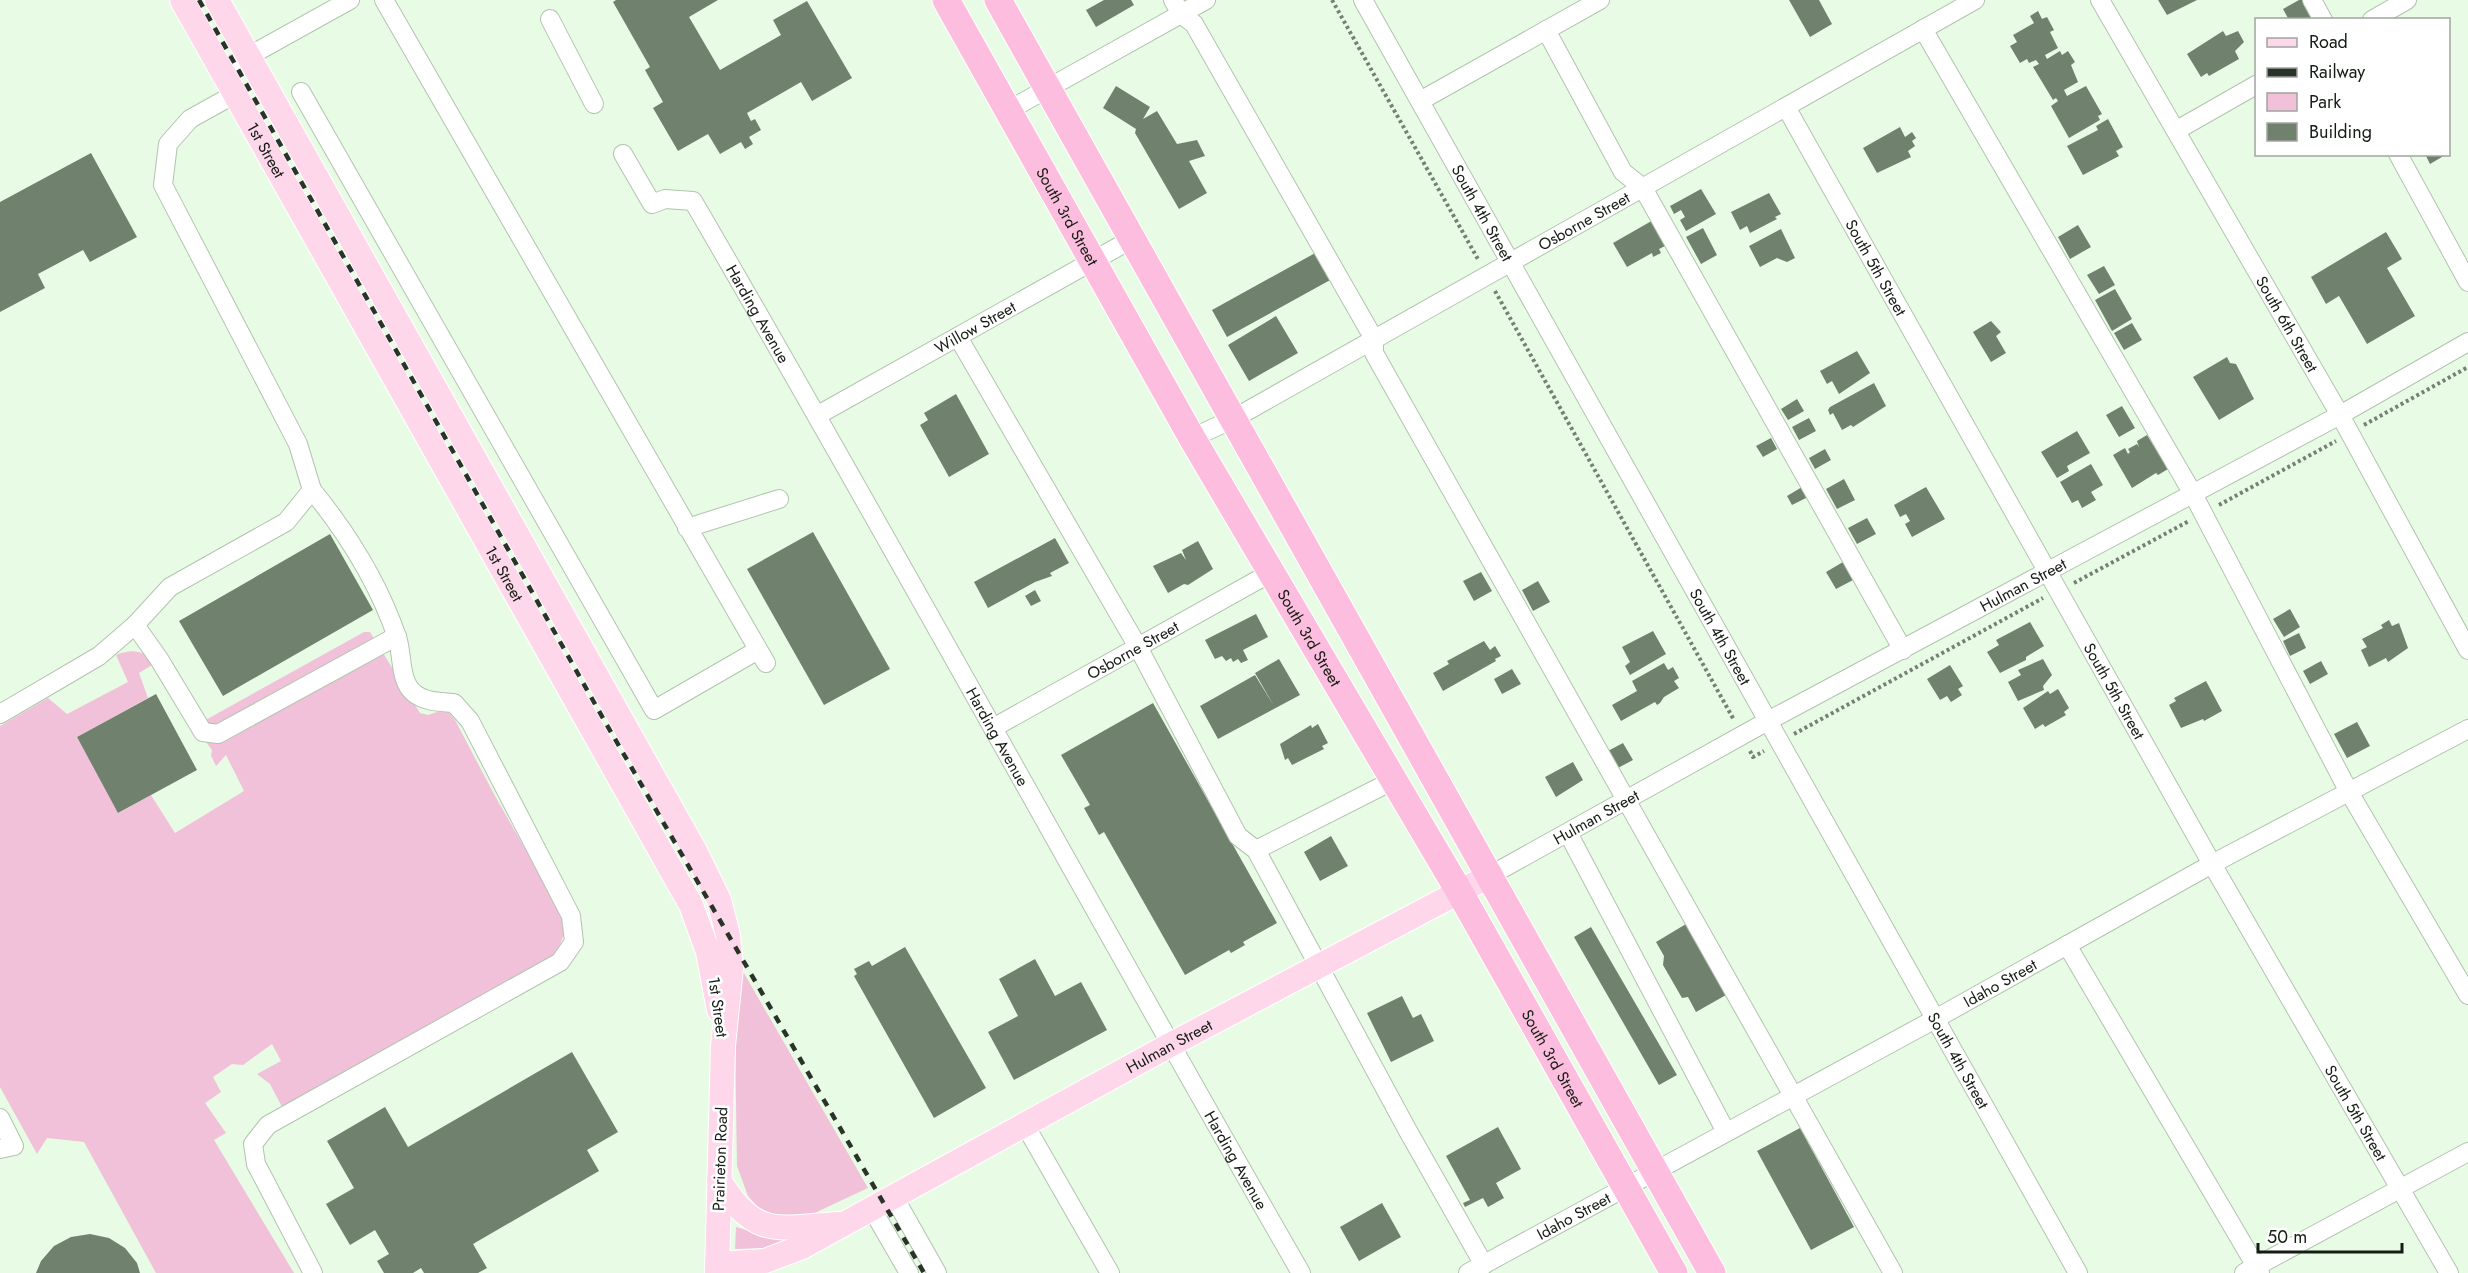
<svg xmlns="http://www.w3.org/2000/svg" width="2468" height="1273" viewBox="0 0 2468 1273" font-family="Jost,sans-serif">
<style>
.green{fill:#f1c1d9}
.building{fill:#70826d}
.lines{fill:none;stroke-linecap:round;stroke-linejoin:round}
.minor-casing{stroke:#b1c4ae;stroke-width:20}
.major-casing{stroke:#fff;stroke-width:26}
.highway-casing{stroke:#fff;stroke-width:29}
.path{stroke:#758173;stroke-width:4;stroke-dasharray:3 3;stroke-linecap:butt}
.minor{stroke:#fff;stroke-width:18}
.major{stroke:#fed7eb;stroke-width:24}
.highway{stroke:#fdbdde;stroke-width:27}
.rail{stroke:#2a3329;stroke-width:4.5;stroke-dasharray:8 8;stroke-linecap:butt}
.labels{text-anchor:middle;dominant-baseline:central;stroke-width:5;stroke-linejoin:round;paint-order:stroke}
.street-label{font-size:16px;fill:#151c14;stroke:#fff}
</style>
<rect width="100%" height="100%" fill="#e8fce5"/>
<path class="green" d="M 364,632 L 370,632 L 420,713 L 428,715 L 446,709 L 455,720 L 495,796 L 565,918 L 565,931 L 556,956 L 283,1109 L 270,1084 L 257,1074 L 281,1061 L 272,1044 L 243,1065 L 232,1064 L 213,1077 L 221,1092 L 205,1103 L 226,1133 L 214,1140 L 294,1273 L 156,1273 L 84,1142 L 47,1138 L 37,1154 L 0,1087 L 0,726 L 48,698 L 67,714 L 128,682 L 116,655 C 134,648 142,651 157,662 L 139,673 L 148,698 L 77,737 L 119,813 L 151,795 L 175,833 L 244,791 L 226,755 L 216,766 L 211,756 L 212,750 L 203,738 L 202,722 Z
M 741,968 L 868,1188 L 806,1217 L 779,1217 L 758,1207 L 748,1196 L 737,1166 L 735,1041 Z
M 736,1227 L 765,1235 L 802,1234 L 767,1248 L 735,1249 Z"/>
<path class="building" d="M 616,0 L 718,0 L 689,17 L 720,70 L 781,35 L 773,20 L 807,1 L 852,78 L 812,101 L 801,82 L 747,113 L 751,121 L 755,119 L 761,130 L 749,137 L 753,144 L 745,149 L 741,142 L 720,154 L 708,134 L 678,151 L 653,108 L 663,102 L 645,70 L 650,67 L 613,2 Z
M 1104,0 L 1131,0 L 1134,5 L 1096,27 L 1086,10 Z
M 1789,0 L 1819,0 L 1832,24 L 1810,37 Z
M 2158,0 L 2197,0 L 2167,15 Z
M 2299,0 L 2302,0 L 2313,20 L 2289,20 L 2283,9 Z
M 2038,11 L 2042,19 L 2047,17 L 2054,30 L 2050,32 L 2058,48 L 2045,55 L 2047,59 L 2060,51 L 2062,55 L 2068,51 L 2075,62 L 2071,65 L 2078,82 L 2064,90 L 2067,96 L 2086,86 L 2102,114 L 2098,116 L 2100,120 L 2069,138 L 2051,106 L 2058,101 L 2056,98 L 2053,100 L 2033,67 L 2039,64 L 2036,60 L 2029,63 L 2027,59 L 2020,63 L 2010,46 L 2017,42 L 2013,35 L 2034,23 L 2030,16 Z
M 2223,31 L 2226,36 L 2238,31 L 2244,42 L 2235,51 L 2239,59 L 2209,76 L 2207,73 L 2201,77 L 2187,54 Z
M 1116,86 L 1150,107 L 1143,119 L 1157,111 L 1177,144 L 1197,140 L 1205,156 L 1189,161 L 1207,193 L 1179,209 L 1135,133 L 1136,129 L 1103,108 Z
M 2108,119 L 2123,147 L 2116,151 L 2119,156 L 2083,175 L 2067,146 L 2098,130 L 2096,126 Z
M 1900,127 L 1905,137 L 1912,132 L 1916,138 L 1912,141 L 1915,146 L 1908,151 L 1911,157 L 1877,173 L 1863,148 Z
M 91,153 L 137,237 L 90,262 L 83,250 L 38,274 L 45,288 L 0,312 L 0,202 Z
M 2425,154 L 2447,154 L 2430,164 Z
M 1701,189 L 1716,214 L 1686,231 L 1680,220 L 1685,217 L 1681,210 L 1674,214 L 1670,206 Z
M 1769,193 L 1781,214 L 1775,217 L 1777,219 L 1750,233 L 1747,226 L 1740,230 L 1731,212 Z
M 1655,219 L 1669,244 L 1659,249 L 1661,253 L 1653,257 L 1652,253 L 1627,267 L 1613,243 Z
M 2078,225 L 2091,247 L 2070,259 L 2058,237 Z
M 1703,228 L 1717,255 L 1701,264 L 1686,237 Z
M 1781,229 L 1795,258 L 1787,262 L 1777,258 L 1760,267 L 1749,246 Z
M 2386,232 L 2402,259 L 2387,268 L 2415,316 L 2367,344 L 2339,296 L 2326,304 L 2311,277 Z
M 1317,252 L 1332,279 L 1227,337 L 1212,310 Z
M 2104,266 L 2115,285 L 2099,294 L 2087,275 Z
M 2115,289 L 2132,319 L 2112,331 L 2095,300 Z
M 1276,316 L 1298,353 L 1249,381 L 1228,345 Z
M 1991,321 L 2001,332 L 1996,336 L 2006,353 L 1991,362 L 1973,332 Z
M 2132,323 L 2142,340 L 2124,350 L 2114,333 Z
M 1857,351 L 1870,373 L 1839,394 L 1832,381 L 1827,384 L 1820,371 Z
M 2227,357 L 2230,363 L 2236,364 L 2254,399 L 2219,420 L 2193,377 Z
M 1874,383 L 1886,406 L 1853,427 L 1851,425 L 1842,430 L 1833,413 L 1830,415 L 1828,410 L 1830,407 Z
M 956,394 L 989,454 L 949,477 L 920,425 L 928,420 L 924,413 Z
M 1797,399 L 1804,411 L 1788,420 L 1781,409 Z
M 2122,406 L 2135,428 L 2119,437 L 2106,415 Z
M 1809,418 L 1816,431 L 1799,440 L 1792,427 Z
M 2077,431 L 2090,453 L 2067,466 L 2069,471 L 2057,478 L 2041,452 Z
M 2147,435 L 2168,469 L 2158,475 L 2156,473 L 2132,488 L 2113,455 L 2125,448 L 2128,454 L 2130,452 L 2128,449 L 2137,444 L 2139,447 L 2137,441 Z
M 1771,438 L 1777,449 L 1763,457 L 1756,446 Z
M 1825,449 L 1831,460 L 1815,469 L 1809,458 Z
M 2091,464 L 2103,485 L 2091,492 L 2096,500 L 2082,508 L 2078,500 L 2072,503 L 2060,482 Z
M 1844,479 L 1855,500 L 1837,509 L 1826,489 Z
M 1802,487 L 1808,497 L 1792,505 L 1787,496 Z
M 1926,487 L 1945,519 L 1912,537 L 1905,524 L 1910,521 L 1906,514 L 1900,517 L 1894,505 Z
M 1867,518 L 1876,534 L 1857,544 L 1848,528 Z
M 813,532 L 890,669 L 824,705 L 747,569 Z
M 330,534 L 373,610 L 223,696 L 179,621 Z
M 1055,538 L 1069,563 L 1050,573 L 1052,576 L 1035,582 L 988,608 L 974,582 Z
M 1198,541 L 1213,569 L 1188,585 L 1184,584 L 1168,593 L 1153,566 L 1181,553 L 1186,560 L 1182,550 Z
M 1843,562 L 1853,580 L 1836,589 L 1826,572 Z
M 1481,572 L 1492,591 L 1474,601 L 1463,581 Z
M 1538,581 L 1550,602 L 1533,611 L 1522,590 Z
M 1035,590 L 1041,601 L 1031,606 L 1025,596 Z
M 2290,609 L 2300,627 L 2284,637 L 2273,619 Z
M 1256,614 L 1268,637 L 1243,650 L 1248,660 L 1241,663 L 1238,659 L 1233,662 L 1231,658 L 1226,661 L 1222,656 L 1215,659 L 1205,640 Z
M 2389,620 L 2392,626 L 2399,623 L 2408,648 L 2388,662 L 2386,658 L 2369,667 L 2361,650 L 2367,647 L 2362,639 L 2383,628 L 2381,625 Z
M 2030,622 L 2044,646 L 2026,657 L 2026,660 L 2000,673 L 1987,652 L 1999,645 L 1996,640 Z
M 1653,631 L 1666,654 L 1630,675 L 1625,666 L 1630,662 L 1622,647 Z
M 2299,633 L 2306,648 L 2290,656 L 2283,641 Z
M 1484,641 L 1490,650 L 1495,646 L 1501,656 L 1495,659 L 1496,661 L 1443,691 L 1433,673 L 1449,664 L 1447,661 Z
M 1279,659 L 1300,695 L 1218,739 L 1200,706 L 1255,675 L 1274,706 L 1255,673 Z
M 2043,659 L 2052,675 L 2043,686 L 2044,690 L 2018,701 L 2008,682 L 2021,675 L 2018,670 Z
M 2321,661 L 2328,674 L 2310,684 L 2303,671 Z
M 1664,663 L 1668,670 L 1673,667 L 1679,678 L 1674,681 L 1679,688 L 1664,697 L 1660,703 L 1657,705 L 1655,702 L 1621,721 L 1612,705 L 1637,691 L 1632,681 Z
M 1950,665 L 1963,686 L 1958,689 L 1962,695 L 1951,702 L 1947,696 L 1940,700 L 1927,679 Z
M 1512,669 L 1521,684 L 1502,694 L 1494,679 Z
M 2206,681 L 2222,711 L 2204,721 L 2203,719 L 2181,728 L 2169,705 L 2176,701 L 2174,698 Z
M 2058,689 L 2069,708 L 2064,712 L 2066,715 L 2045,727 L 2043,724 L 2035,729 L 2023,708 L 2048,691 L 2050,694 Z
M 156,694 L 197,770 L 118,813 L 77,737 Z
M 1153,703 L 1277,923 L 1243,942 L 1245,945 L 1231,953 L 1229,950 L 1185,975 L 1104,832 L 1099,835 L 1084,808 L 1090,805 L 1061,755 Z
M 2357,722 L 2370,746 L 2347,758 L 2334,734 Z
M 1318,724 L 1328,743 L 1322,746 L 1324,749 L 1292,765 L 1288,758 L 1285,760 L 1280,744 L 1311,725 L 1312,728 Z
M 1623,743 L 1633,760 L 1616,769 L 1606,752 Z
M 1573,762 L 1583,780 L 1556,797 L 1545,777 Z
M 1331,836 L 1348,866 L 1320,881 L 1304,852 Z
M 1686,924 L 1726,995 L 1696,1012 L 1688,997 L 1682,998 L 1663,965 L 1664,956 L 1656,942 Z
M 1591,927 L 1677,1075 L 1659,1085 L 1574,937 Z
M 905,947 L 986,1088 L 934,1118 L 854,976 L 857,974 L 854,969 L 869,961 L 872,966 Z
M 1035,959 L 1055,996 L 1081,982 L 1107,1030 L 1014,1080 L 988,1032 L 1018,1016 L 999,979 Z
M 1402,996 L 1413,1018 L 1421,1014 L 1434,1041 L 1391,1062 L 1367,1013 Z
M 572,1052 L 618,1132 L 587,1150 L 599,1171 L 473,1244 L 487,1268 L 478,1273 L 424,1273 L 421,1268 L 413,1273 L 384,1273 L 377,1261 L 389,1254 L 375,1230 L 350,1245 L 326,1204 L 354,1188 L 327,1141 L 385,1107 L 408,1147 Z
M 1498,1127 L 1521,1169 L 1496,1183 L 1504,1198 L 1488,1207 L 1483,1198 L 1465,1207 L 1463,1203 L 1470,1200 L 1446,1156 Z
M 1800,1128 L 1854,1227 L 1811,1250 L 1757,1151 Z
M 1382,1203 L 1401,1237 L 1359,1261 L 1340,1227 Z
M 90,1234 L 109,1238 L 125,1248 L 137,1263 L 140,1273 L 36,1273 L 41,1261 L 54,1246 L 71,1237 Z"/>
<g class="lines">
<defs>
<g id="minor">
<path d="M 384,0 L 766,663"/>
<path d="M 1173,0 L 1181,14 L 1194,24 L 1374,339 L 1374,353 L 1893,1273"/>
<path id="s1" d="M 1363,0 L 2078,1273"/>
<path id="s2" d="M 2100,0 L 2340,415 L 2468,650"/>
<path d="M 2312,0 L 2323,20"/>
<path d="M 550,19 L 594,104"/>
<path d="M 2372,20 L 2407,0"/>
<path d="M 1923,29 L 2193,494 L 2349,792 L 2468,995"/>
<path d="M 1546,30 L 1623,172 L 1643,188 L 1903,650"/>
<path d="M 222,71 L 350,0"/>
<path d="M 301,92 L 654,710 L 758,650"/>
<path d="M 1420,101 L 1600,0"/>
<path id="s3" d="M 1786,107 L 2212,864 L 2449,1273"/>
<path d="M 1009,110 L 1206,0"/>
<path d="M 2177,130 L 2256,85"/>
<path id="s4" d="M 623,154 L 652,204 L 665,199 L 693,201 C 900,556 1096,917 1301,1273"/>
<path d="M 2398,154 L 2468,282"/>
<path d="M 958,337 L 1138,647 L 1238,836 L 1256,850 L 1408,1131 L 1484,1265"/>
<path id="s5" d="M 818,415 L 1132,239"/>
<path id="s6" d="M 1192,438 L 1233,419 L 1975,0"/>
<path d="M 312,490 C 348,534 378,582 397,637 C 403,654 399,681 414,693 C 425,702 440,702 454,703 L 470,721 L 571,916 L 574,942 L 560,962 L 268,1125 L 253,1144 L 256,1164 L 313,1273"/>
<path d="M 687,528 L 779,499"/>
<path d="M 135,625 L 159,659 L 203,732 L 218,734 L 397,636"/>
<path d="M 0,714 L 99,656 L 135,625 L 170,587 L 286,522 L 312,490 L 298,444 L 163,185 L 168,144 L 190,119 L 235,94"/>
<path id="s7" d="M 993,728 L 1272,572"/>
<path d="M 1568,833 L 1726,1132"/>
<path d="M 1256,850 L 1394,780"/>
<path id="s8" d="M 1491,875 L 1766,722 L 2340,415 L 2468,342"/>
<path d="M 2067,945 L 2260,1273"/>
<path d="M 0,1118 L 14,1146 L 0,1149"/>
<path d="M 1025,1125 L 1110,1273"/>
<path d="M 894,1197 L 937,1273"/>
<path d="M 872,1209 L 909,1273"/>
<path id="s9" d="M 1468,1273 L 1937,1018 L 2212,864 L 2468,729"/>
<path d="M 2244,1273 L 2468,1152"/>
</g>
<g id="major">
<path id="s10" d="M 182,0 L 691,905 L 708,952 L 719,1010"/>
<path d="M 217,0 L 695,851 L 719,900 L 728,935 L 731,968 L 723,1046 L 717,1273"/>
<path d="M 719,1180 C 756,1241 778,1227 840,1224"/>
<path id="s11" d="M 717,1264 L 765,1261 L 802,1247 L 1170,1045 L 1491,875"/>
</g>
<g id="highway">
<path id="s12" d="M 946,0 L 1192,438 L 1459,891 L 1674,1273"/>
<path d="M 998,0 L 1712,1273"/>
</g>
</defs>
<use href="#minor" class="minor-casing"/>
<use href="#major" class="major-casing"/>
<use href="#highway" class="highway-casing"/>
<path class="path" d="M 1332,0 L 1479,261
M 1495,291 L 1734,720
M 2364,425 L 2468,367
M 2219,505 L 2336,441
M 2074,583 L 2189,521
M 1794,734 L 2043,598
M 1750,751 L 1753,757 L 1764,751"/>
<use href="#minor" class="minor"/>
<use href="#major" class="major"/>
<use href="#highway" class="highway"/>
<path class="rail" d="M 199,0 L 604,720 L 924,1273"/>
</g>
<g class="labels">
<g class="street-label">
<text stroke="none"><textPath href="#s10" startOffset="172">1st Street</textPath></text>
<text stroke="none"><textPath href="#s1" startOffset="244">South 4th Street</textPath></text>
<text stroke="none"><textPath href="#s12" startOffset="248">South 3rd Street</textPath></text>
<text stroke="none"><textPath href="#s6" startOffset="448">Osborne Street</textPath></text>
<text stroke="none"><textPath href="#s3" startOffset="184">South 5th Street</textPath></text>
<text stroke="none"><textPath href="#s4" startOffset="230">Harding Avenue</textPath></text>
<text stroke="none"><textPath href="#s2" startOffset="374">South 6th Street</textPath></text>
<text stroke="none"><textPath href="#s5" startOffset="180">Willow Street</textPath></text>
<text stroke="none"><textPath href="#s10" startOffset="658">1st Street</textPath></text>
<text stroke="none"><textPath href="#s8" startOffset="606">Hulman Street</textPath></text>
<text stroke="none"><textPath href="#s12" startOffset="734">South 3rd Street</textPath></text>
<text stroke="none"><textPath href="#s1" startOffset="730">South 4th Street</textPath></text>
<text stroke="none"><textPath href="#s7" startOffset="160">Osborne Street</textPath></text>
<text stroke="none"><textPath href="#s3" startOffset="670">South 5th Street</textPath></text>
<text stroke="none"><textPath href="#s4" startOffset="716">Harding Avenue</textPath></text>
<text stroke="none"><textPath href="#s8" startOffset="120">Hulman Street</textPath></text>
<text stroke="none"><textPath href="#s9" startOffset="606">Idaho Street</textPath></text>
<text transform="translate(718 1007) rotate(82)">1st Street</text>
<text stroke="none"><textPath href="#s11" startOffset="506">Hulman Street</textPath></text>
<text stroke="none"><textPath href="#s12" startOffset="1220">South 3rd Street</textPath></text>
<text stroke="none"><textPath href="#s1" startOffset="1216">South 4th Street</textPath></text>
<text stroke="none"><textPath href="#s3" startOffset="1156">South 5th Street</textPath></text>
<text transform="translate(720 1159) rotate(-88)">Prairieton Road</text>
<text stroke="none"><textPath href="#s4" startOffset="1202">Harding Avenue</textPath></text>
<text stroke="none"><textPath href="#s9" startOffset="120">Idaho Street</textPath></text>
</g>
</g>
<rect x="2255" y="18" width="195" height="138" fill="#ffffff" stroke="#a1a4a1" stroke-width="1.5"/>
<rect x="2267" y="38" width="30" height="9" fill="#fed7eb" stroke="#a1a4a1" stroke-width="1.5"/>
<text x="2309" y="48" font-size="18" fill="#151c14">Road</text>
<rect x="2267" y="68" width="30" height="9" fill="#2a3329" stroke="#a1a4a1" stroke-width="1.5"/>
<text x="2309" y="78" font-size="18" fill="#151c14">Railway</text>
<rect x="2267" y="93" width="30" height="18" fill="#f1c1d9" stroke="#a1a4a1" stroke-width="1.5"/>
<text x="2309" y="108" font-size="18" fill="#151c14">Park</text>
<rect x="2267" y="123" width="30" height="18" fill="#70826d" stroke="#a1a4a1" stroke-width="1.5"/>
<text x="2309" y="138" font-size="18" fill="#151c14">Building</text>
<path d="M2258 1243v9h144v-9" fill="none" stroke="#151c14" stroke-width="3"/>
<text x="2267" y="1243" font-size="18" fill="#151c14" stroke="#ffffff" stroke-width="4.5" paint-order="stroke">50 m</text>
</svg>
